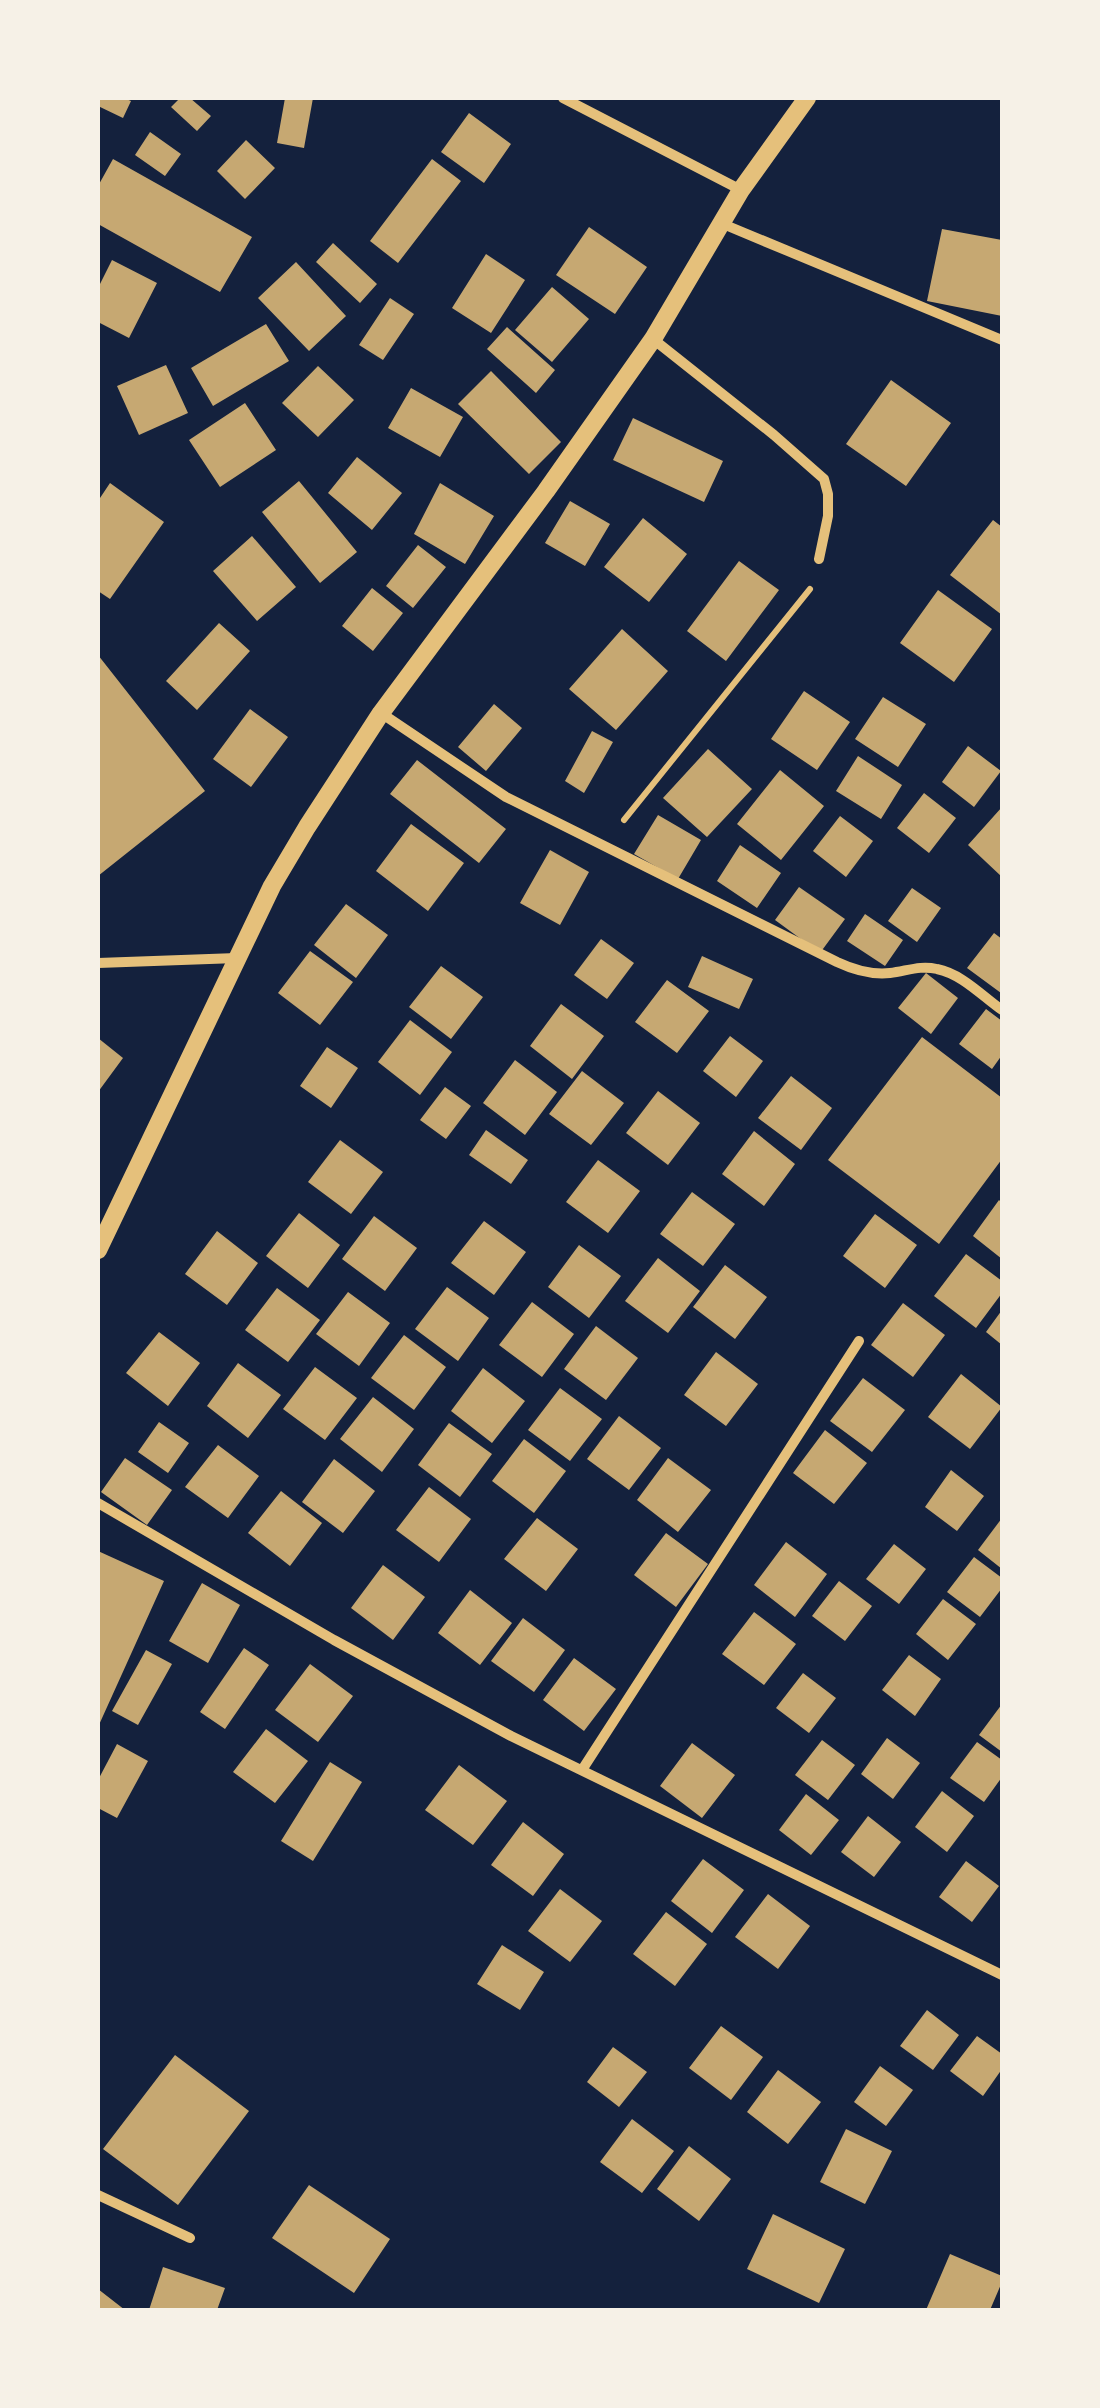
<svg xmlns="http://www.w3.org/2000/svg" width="1100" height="2408" viewBox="0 0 1100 2408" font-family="Overpass,sans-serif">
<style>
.building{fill:#c6a872}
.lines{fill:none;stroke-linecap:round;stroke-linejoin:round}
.path{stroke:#e5c07b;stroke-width:6}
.minor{stroke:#e5c07b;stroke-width:10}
.tertiary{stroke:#e5c07b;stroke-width:18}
</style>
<rect width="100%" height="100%" fill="#14213d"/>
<path class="building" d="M 98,98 L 124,98 L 131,101 L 123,118 L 98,106 Z
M 180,98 L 190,98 L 211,116 L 197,131 L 171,107 Z
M 285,98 L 313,98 L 304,148 L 277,143 Z
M 469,113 L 511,144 L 484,183 L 441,152 Z
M 150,132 L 181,154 L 165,176 L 135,155 Z
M 246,140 L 275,168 L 245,199 L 217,171 Z
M 113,159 L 252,237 L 220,292 L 98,224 L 98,186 Z
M 432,159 L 461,181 L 398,263 L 370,241 Z
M 589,227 L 647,267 L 615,314 L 556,275 Z
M 942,229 L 1002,240 L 1002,316 L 927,301 Z
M 333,243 L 377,284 L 360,303 L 316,262 Z
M 486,254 L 525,280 L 491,333 L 452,308 Z
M 112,260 L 157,283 L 129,338 L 98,322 L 98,288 Z
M 296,262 L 346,316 L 309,351 L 258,298 Z
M 552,287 L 589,319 L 552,362 L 515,330 Z
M 390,298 L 414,314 L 383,360 L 359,345 Z
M 266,324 L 289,361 L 213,406 L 191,368 Z
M 507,327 L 555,370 L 536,393 L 487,349 Z
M 166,365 L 188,413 L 139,435 L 117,386 Z
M 318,366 L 354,400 L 318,437 L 282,403 Z
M 491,371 L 561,442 L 529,474 L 458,404 Z
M 891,380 L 951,423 L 906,486 L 846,444 Z
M 411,388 L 463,417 L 440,457 L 388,428 Z
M 245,403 L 276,450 L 220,487 L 189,440 Z
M 633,418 L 723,461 L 704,502 L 613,460 Z
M 357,457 L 402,493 L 372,530 L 328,493 Z
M 299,481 L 357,552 L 320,583 L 262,512 Z
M 110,483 L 164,522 L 110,599 L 98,591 L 98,501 Z
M 440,483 L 494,516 L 465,564 L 414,534 Z
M 570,501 L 610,524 L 585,566 L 545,543 Z
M 643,518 L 687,554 L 649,602 L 604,567 Z
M 993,520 L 1002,527 L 1002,615 L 950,575 Z
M 252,536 L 296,587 L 257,621 L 213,571 Z
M 418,545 L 446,567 L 413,608 L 386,586 Z
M 739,561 L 779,590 L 726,661 L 687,631 Z
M 372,588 L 403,613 L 373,651 L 342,626 Z
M 938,590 L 992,629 L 954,682 L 900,643 Z
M 219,623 L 250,651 L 197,710 L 166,681 Z
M 622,629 L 668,671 L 616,730 L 569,689 Z
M 98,655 L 205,791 L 98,876 Z
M 804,691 L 850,722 L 817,770 L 771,739 Z
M 883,697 L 926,724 L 898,767 L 855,739 Z
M 494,704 L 522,728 L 486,771 L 458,747 Z
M 250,709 L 288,737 L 251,787 L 213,759 Z
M 592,731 L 613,742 L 584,793 L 565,781 Z
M 968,746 L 1001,771 L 974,807 L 942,782 Z
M 708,749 L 752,789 L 707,837 L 663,798 Z
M 858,756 L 902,785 L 881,819 L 836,791 Z
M 417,760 L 506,829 L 479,863 L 390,794 Z
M 780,770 L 824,806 L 781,860 L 737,824 Z
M 924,793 L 956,818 L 929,853 L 897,828 Z
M 1002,807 L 1002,877 L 968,845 Z
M 658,815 L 701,840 L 678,879 L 634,854 Z
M 840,816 L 873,841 L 846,877 L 813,851 Z
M 411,824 L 464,863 L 428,911 L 376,871 Z
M 740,845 L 781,873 L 757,908 L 717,881 Z
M 550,850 L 589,872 L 560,925 L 520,903 Z
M 799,887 L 845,919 L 820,953 L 775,920 Z
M 912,888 L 941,908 L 917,942 L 888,921 Z
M 346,904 L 388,935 L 356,978 L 314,945 Z
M 865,914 L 903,940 L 885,966 L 847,941 Z
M 994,933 L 1002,939 L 1002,990 L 1001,993 L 967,968 Z
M 601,939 L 634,963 L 607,999 L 574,975 Z
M 310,951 L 353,982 L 320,1025 L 278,993 Z
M 702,956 L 753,979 L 739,1009 L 688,987 Z
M 441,966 L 483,997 L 451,1039 L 409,1007 Z
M 926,973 L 958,998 L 931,1034 L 898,1008 Z
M 667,980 L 709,1011 L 677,1053 L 635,1022 Z
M 561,1004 L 604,1036 L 572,1079 L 530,1046 Z
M 986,1009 L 1002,1021 L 1002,1055 L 992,1069 L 959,1044 Z
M 410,1020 L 452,1052 L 420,1095 L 378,1062 Z
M 730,1036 L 763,1061 L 736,1097 L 703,1071 Z
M 922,1037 L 1002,1098 L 1002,1159 L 939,1244 L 828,1160 Z
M 98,1038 L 123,1058 L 98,1092 Z
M 327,1047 L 358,1068 L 331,1108 L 300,1086 Z
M 515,1060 L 557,1092 L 525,1135 L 483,1103 Z
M 582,1071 L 624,1103 L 591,1145 L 549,1114 Z
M 791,1076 L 832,1108 L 801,1150 L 758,1118 Z
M 445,1087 L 471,1106 L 446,1139 L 420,1120 Z
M 658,1091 L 700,1123 L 668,1165 L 626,1133 Z
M 486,1130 L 528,1160 L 511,1184 L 469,1155 Z
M 754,1131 L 795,1164 L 764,1206 L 722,1174 Z
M 340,1140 L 383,1172 L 351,1214 L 308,1182 Z
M 598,1160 L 640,1191 L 608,1233 L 566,1202 Z
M 692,1192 L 735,1224 L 703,1266 L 660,1234 Z
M 999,1200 L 1002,1203 L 1002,1259 L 973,1236 Z
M 299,1213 L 340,1245 L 308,1288 L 266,1256 Z
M 875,1214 L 917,1245 L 885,1288 L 843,1256 Z
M 374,1216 L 417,1248 L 385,1291 L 342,1259 Z
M 484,1221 L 526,1252 L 494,1295 L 451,1263 Z
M 217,1231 L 258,1263 L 227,1305 L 185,1274 Z
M 579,1245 L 621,1276 L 589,1318 L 548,1287 Z
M 966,1254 L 1002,1281 L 1002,1293 L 976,1328 L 934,1296 Z
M 658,1258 L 700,1291 L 668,1333 L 625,1301 Z
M 725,1265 L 767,1297 L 735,1339 L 693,1307 Z
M 447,1287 L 489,1318 L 458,1361 L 415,1329 Z
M 277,1288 L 320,1320 L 288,1362 L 245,1330 Z
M 348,1292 L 390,1323 L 359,1366 L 316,1334 Z
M 532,1302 L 574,1334 L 542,1377 L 499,1345 Z
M 903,1303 L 945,1335 L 913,1377 L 871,1345 Z
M 1002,1310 L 1002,1345 L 986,1332 Z
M 596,1326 L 638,1358 L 606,1400 L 564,1369 Z
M 159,1332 L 200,1363 L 168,1406 L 126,1373 Z
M 404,1335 L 446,1367 L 414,1410 L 371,1378 Z
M 716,1352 L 758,1384 L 726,1426 L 684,1395 Z
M 238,1363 L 281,1395 L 248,1438 L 207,1406 Z
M 315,1367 L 357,1398 L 325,1440 L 283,1409 Z
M 483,1368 L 525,1401 L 492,1443 L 451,1411 Z
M 961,1374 L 1002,1407 L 970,1449 L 928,1417 Z
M 863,1378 L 905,1410 L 872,1452 L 830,1421 Z
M 560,1388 L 602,1419 L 570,1461 L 528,1430 Z
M 373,1397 L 414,1429 L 382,1472 L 340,1439 Z
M 619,1416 L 661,1448 L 629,1490 L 587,1459 Z
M 159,1422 L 189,1443 L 168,1473 L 138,1452 Z
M 449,1423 L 492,1454 L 460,1497 L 418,1465 Z
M 825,1430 L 867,1463 L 834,1504 L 793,1473 Z
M 524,1439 L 566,1471 L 534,1513 L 492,1481 Z
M 218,1445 L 259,1476 L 228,1518 L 185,1487 Z
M 125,1458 L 172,1490 L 147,1525 L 101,1492 Z
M 668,1458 L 711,1490 L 678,1532 L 637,1500 Z
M 334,1459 L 375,1491 L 343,1533 L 302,1502 Z
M 951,1470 L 984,1496 L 957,1531 L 925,1507 Z
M 429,1487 L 471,1519 L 439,1562 L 396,1530 Z
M 281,1491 L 322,1523 L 290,1566 L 248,1533 Z
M 537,1518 L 578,1549 L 546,1591 L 504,1559 Z
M 1002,1518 L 1002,1569 L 978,1550 Z
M 666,1533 L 708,1564 L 676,1607 L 634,1575 Z
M 786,1542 L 827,1574 L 795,1617 L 754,1585 Z
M 894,1544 L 926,1569 L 899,1604 L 866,1579 Z
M 98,1551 L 164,1581 L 98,1727 Z
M 974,1557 L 1002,1578 L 1002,1588 L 980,1617 L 947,1592 Z
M 383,1565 L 425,1597 L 393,1640 L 351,1608 Z
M 839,1581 L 872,1606 L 845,1641 L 812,1616 Z
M 202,1583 L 240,1605 L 208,1663 L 169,1641 Z
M 470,1590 L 512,1623 L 480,1665 L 438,1633 Z
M 943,1599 L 976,1624 L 948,1660 L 916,1634 Z
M 754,1612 L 796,1644 L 764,1685 L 722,1654 Z
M 523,1618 L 565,1650 L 534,1692 L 491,1661 Z
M 244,1648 L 269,1665 L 225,1729 L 200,1712 Z
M 146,1650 L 172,1664 L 138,1725 L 112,1711 Z
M 909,1655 L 941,1679 L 915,1716 L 882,1690 Z
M 574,1658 L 616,1689 L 584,1731 L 543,1700 Z
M 310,1664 L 353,1696 L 318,1742 L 275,1710 Z
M 803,1673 L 836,1698 L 809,1733 L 776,1708 Z
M 1002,1704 L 1002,1752 L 979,1735 Z
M 266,1729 L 308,1761 L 275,1803 L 233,1772 Z
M 887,1738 L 920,1763 L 893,1799 L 861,1774 Z
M 822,1740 L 855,1765 L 828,1800 L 795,1775 Z
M 977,1742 L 1002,1760 L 1002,1777 L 984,1802 L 950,1778 Z
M 692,1743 L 735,1775 L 702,1818 L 660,1786 Z
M 117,1744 L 148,1761 L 117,1818 L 98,1808 L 98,1780 Z
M 330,1762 L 362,1782 L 313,1861 L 281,1841 Z
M 459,1765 L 507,1801 L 473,1845 L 425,1810 Z
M 942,1791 L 974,1816 L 947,1852 L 915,1827 Z
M 806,1794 L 839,1820 L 811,1855 L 779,1830 Z
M 868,1816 L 901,1842 L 874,1877 L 841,1852 Z
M 523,1822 L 564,1854 L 533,1896 L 491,1865 Z
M 703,1859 L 744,1890 L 712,1933 L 671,1901 Z
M 966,1861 L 999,1886 L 972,1922 L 939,1897 Z
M 560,1889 L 602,1921 L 570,1962 L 528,1931 Z
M 768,1894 L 810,1926 L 778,1969 L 735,1937 Z
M 666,1912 L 707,1944 L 675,1986 L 633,1954 Z
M 502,1945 L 544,1972 L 520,2010 L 477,1984 Z
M 927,2010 L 959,2035 L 933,2070 L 900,2046 Z
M 721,2026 L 763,2057 L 731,2100 L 689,2068 Z
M 977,2036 L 1002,2054 L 1002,2069 L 983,2096 L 950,2071 Z
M 613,2047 L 647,2072 L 619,2107 L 587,2082 Z
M 175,2055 L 249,2111 L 178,2205 L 103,2149 Z
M 880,2066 L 913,2090 L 886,2126 L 854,2102 Z
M 778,2070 L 821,2102 L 788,2144 L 747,2112 Z
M 632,2119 L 674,2151 L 642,2193 L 600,2162 Z
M 846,2129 L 892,2151 L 865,2204 L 820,2182 Z
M 689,2146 L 731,2179 L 699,2221 L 657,2189 Z
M 309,2185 L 390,2239 L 354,2293 L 272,2238 Z
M 773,2214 L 845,2249 L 819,2303 L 747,2269 Z
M 950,2254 L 1002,2276 L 1002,2282 L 990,2310 L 926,2310 Z
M 163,2267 L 225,2288 L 217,2310 L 149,2310 Z
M 98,2289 L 125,2310 L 98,2310 Z"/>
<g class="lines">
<path class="path" d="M 624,820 L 810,589"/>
<path class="minor" d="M 563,98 L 741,190
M 723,224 L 1002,340
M 653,339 L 774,435 L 824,479 L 828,494 L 828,516 L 819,559
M 381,713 L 506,797 L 837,962 C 854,970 872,975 890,973 C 907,971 920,965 937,969 C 962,974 982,996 1002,1010
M 98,963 L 237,958
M 98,1503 L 334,1640 L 511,1736 L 1002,1975
M 582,1770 L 859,1341
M 98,2195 L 190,2238"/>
<path class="tertiary" d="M 98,1250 L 272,886 L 307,827 L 381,713 L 546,491 L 653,339 L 741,190 L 807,98"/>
</g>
<rect width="1100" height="2408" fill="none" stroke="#f6f1e7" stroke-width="200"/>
</svg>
